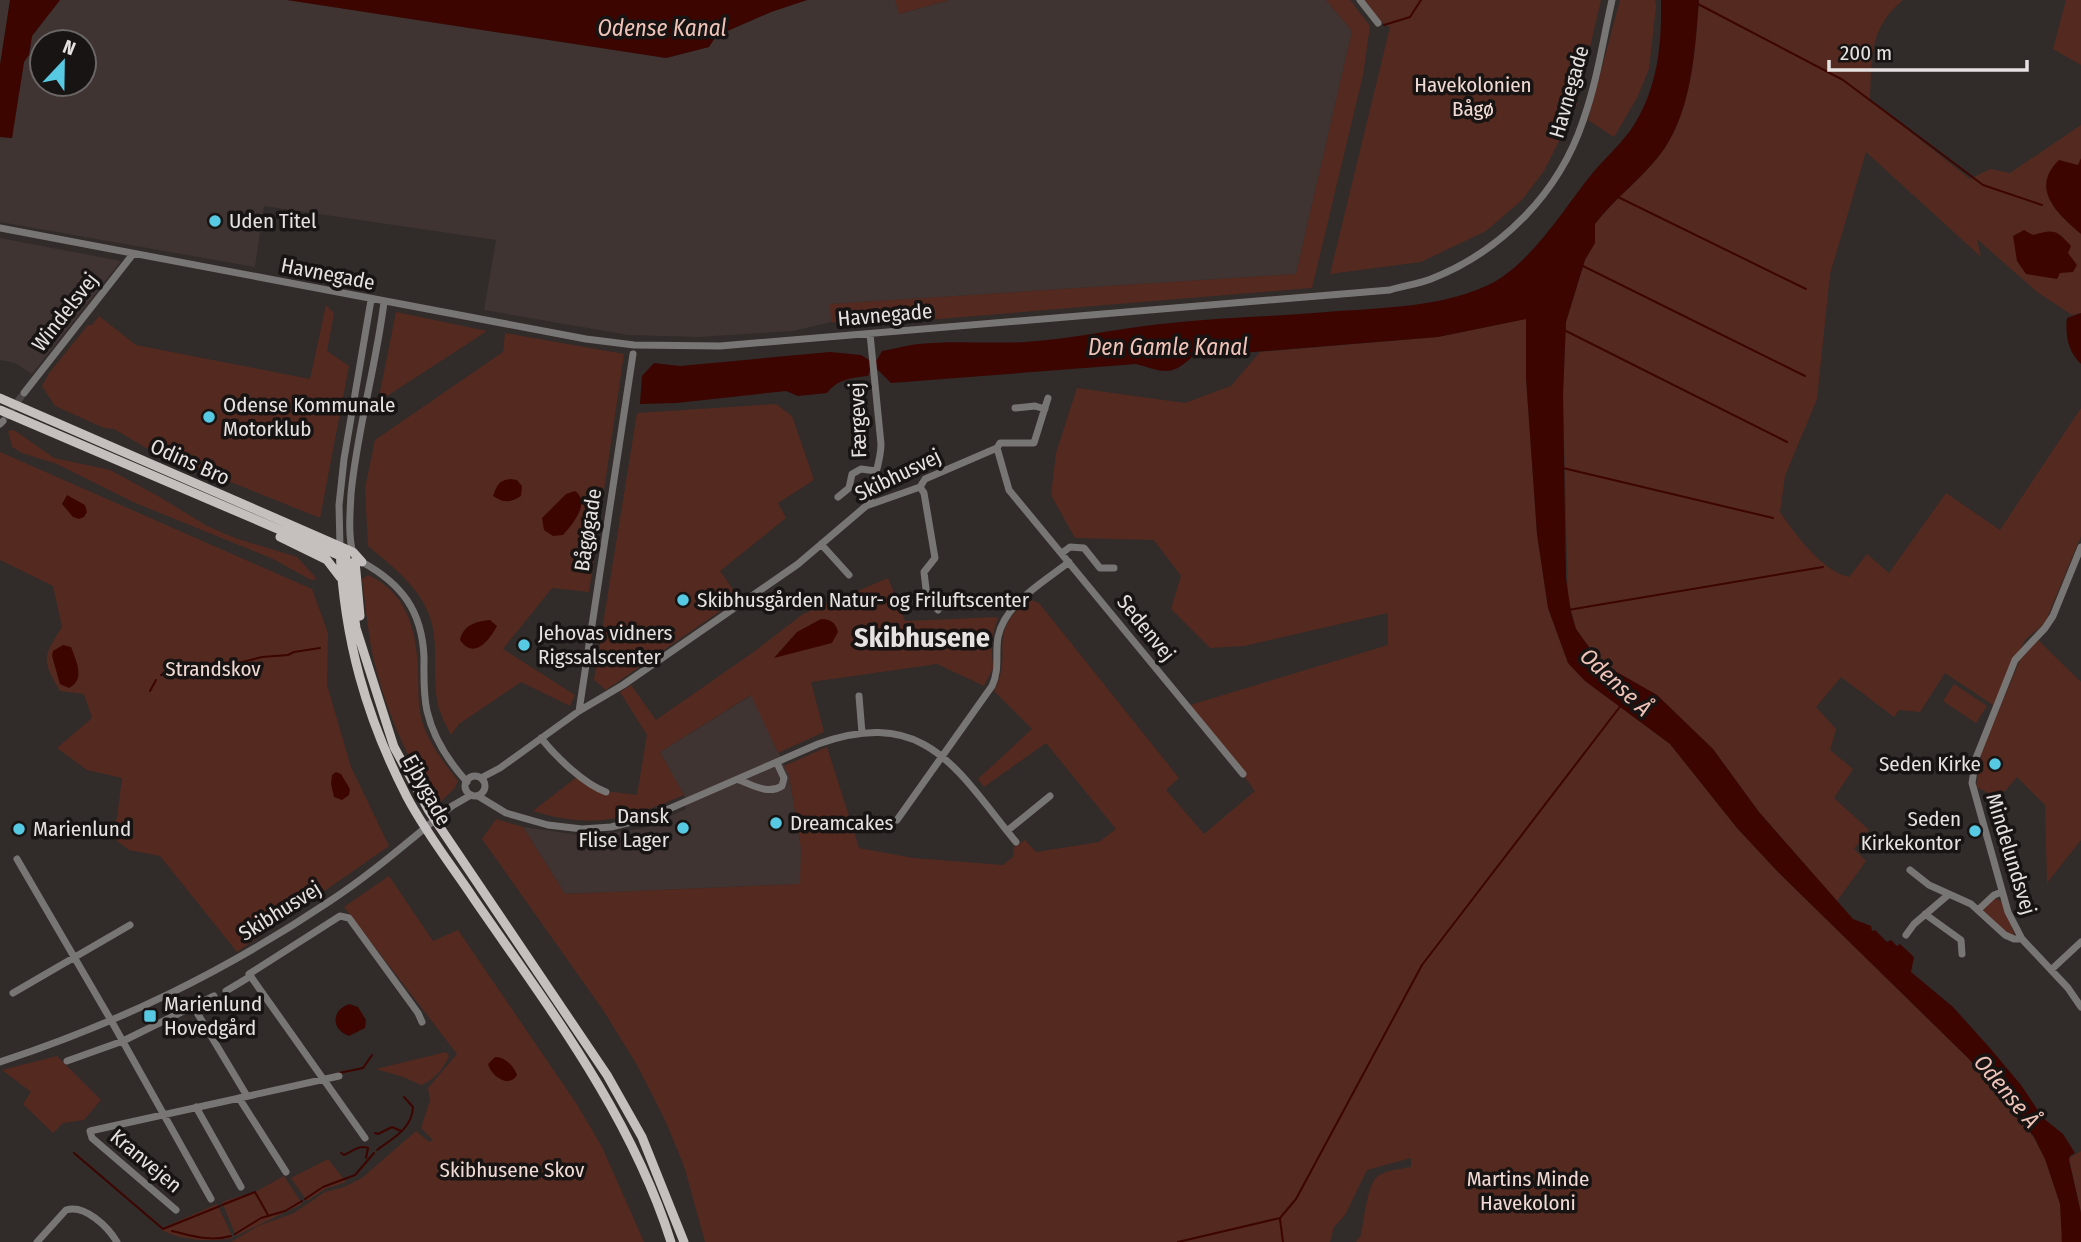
<svg xmlns="http://www.w3.org/2000/svg" width="2081" height="1242" viewBox="0 0 2081 1242" font-family="'Fira Sans Condensed',sans-serif">
<style>
.built{fill:#3f3431;fill-rule:evenodd}
.green{fill:#542a20}
.water{fill:#3c0500}
.lines{fill:none;stroke-linecap:round;stroke-linejoin:round}
.stream{stroke:#3c0500;stroke-width:2}
.minor-tunnel{stroke:#4c4645;stroke-width:7;stroke-dasharray:7 3.5;stroke-linecap:butt}
.minor{stroke:#787575;stroke-width:7}
.major{stroke:#c5bfbd;stroke-width:9}
.poi-dot{fill:#57c9e2;stroke:#171413;stroke-width:2.5}
.labels{text-anchor:middle;dominant-baseline:central;stroke-width:7;stroke-linejoin:round;paint-order:stroke}
.park-label{font-size:21px;fill:#f2dad4;stroke:#171413}
.street-label{font-size:21px;fill:#e6e2e1;stroke:#171413}
.poi-label{font-size:21px;fill:#e6e2e1;stroke:#171413;text-anchor:start}
.water-label{font-size:23px;font-style:italic;fill:#f0c3b8;stroke:#171413}
.district-label{font-size:28px;font-weight:bold;fill:#e6e2e1;stroke:#171413}
</style>
<rect width="100%" height="100%" fill="#312b29"/>
<path class="built" d="M 0,0 L 10,0 L 0,65 Z
M 60,0 L 287,0 L 666,58 L 709,47 L 716,36 L 771,12 L 807,0 L 895,0 L 900,14 L 949,0 L 1326,0 L 1352,31 L 1296,274 L 831,304 L 831,322 L 793,331 L 699,337 L 628,335 L 484,310 L 496,240 L 264,206 L 255,267 L 0,222 L 0,137 L 12,138 L 24,62 L 29,55 L 32,36 ZM 42,42 L 84,42 L 84,84 L 42,84 Z
M 0,238 L 121,261 L 32,374 L 15,363 L 0,360 Z
M 752,695 L 789,775 L 801,849 L 801,884 L 565,894 L 523,827 L 586,836 L 644,828 L 686,809 L 684,795 L 660,752 Z"/>
<path class="green" d="M 895,0 L 949,0 L 899,14 Z
M 1326,0 L 1350,0 L 1370,26 L 1363,75 L 1312,288 L 867,325 L 831,322 L 830,304 L 1296,274 L 1352,31 Z
M 1364,0 L 1601,0 L 1576,107 L 1544,171 L 1522,200 L 1486,231 L 1421,262 L 1330,274 L 1390,27 L 1381,22 Z
M 1620,0 L 1655,0 L 1656,6 L 1649,69 L 1637,98 L 1614,137 L 1588,120 Z
M 1699,0 L 1903,0 C 1868,29 1872,59 1870,100 L 1970,179 L 1990,169 L 2010,173 L 2081,125 L 2081,313 L 2072,315 L 2037,292 L 1977,239 L 1981,257 L 1866,152 L 1830,274 L 1817,399 L 1785,476 L 1780,512 C 1795,534 1822,571 1849,577 L 1867,554 L 1889,573 L 1946,493 L 2000,530 L 2081,408 L 2081,536 L 2045,623 L 2025,640 L 1993,705 L 1945,673 L 1920,712 L 1899,710 L 1894,717 L 1841,677 L 1816,707 L 1836,729 L 1830,750 L 1853,769 L 1834,798 L 1869,830 L 1854,849 L 1866,861 L 1837,901 L 1759,812 L 1713,749 L 1657,695 L 1608,667 L 1594,654 L 1576,629 L 1568,598 L 1563,395 L 1566,322 L 1585,260 L 1595,240 L 1595,224 C 1614,199 1640,180 1659,156 C 1692,114 1695,51 1699,0 Z
M 2066,0 L 2081,0 L 2081,65 L 2053,49 Z
M 326,305 L 334,313 L 327,351 L 349,366 L 320,518 L 146,448 L 114,429 L 104,428 L 55,406 L 42,386 L 49,373 L 88,325 L 92,325 L 99,316 L 136,345 L 310,379 Z
M 396,312 L 487,331 L 378,402 Z
M 1526,319 L 1526,378 L 1537,534 L 1548,608 L 1568,663 L 1585,681 L 1670,744 L 1737,828 L 1778,872 L 1968,1058 L 2004,1099 L 2034,1138 L 2045,1159 L 2060,1204 L 2063,1224 L 2061,1242 L 1356,1242 L 1361,1235 C 1364,1221 1367,1183 1378,1176 C 1387,1170 1400,1169 1411,1167 L 1411,1158 L 1367,1170 L 1345,1215 L 1334,1227 L 1330,1242 L 705,1242 L 684,1166 L 665,1120 L 637,1065 L 603,1010 L 482,839 L 496,819 L 523,827 L 565,894 L 800,884 L 801,849 L 789,775 L 784,766 L 827,747 L 859,848 L 913,858 L 1003,865 L 1014,856 L 1013,848 L 1025,840 L 1036,852 L 1099,842 L 1116,829 L 1046,743 L 984,787 L 978,779 L 1032,729 L 994,691 C 1015,651 984,636 1029,599 L 1039,603 L 1179,778 L 1166,790 L 1204,834 L 1255,791 L 1190,705 L 1388,645 L 1388,613 L 1244,646 L 1210,648 L 1171,609 L 1181,576 L 1154,540 L 1075,538 L 1051,495 L 1056,453 L 1077,388 L 1185,403 L 1231,386 L 1260,352 L 1438,337 Z
M 505,333 L 624,354 L 589,592 L 552,588 L 503,649 L 575,695 L 570,706 L 521,682 L 459,724 L 451,735 C 445,723 439,713 437,700 C 433,675 438,649 432,624 C 424,590 393,567 368,546 L 365,488 L 375,440 L 503,352 Z
M 776,404 L 792,416 L 814,480 L 778,503 L 786,518 L 720,571 L 739,598 L 606,690 L 594,680 L 637,413 Z
M 14,430 L 54,458 L 110,470 L 158,496 L 207,526 L 235,538 L 297,557 L 316,578 L 314,580 L 309,579 L 273,559 L 133,502 L 57,464 L 22,453 L 12,447 L 8,431 Z
M 0,452 L 312,589 L 328,633 L 327,685 L 351,767 L 389,846 L 237,952 L 160,856 L 129,850 L 108,834 L 109,830 L 117,818 L 122,778 L 87,770 L 57,748 L 92,718 L 84,694 L 60,691 C 41,659 43,657 62,627 L 53,586 L 0,560 Z
M 368,575 C 406,592 416,628 418,668 C 419,686 417,703 422,721 C 428,742 444,763 458,781 L 454,789 L 436,806 C 409,761 388,716 375,665 C 368,637 366,607 362,579 Z
M 888,578 L 905,621 L 998,617 L 991,641 L 993,668 L 984,686 L 937,664 L 811,682 L 824,732 L 778,753 L 751,695 L 660,752 L 684,795 C 628,819 593,830 533,811 L 578,776 L 600,793 L 614,792 L 637,795 L 647,735 L 620,692 L 631,685 L 656,720 L 755,651 L 803,614 Z
M 2038,640 L 2081,682 L 2081,840 L 2047,883 L 2045,805 L 2017,777 L 2005,791 L 1991,795 L 1981,789 L 1976,788 L 1981,754 L 1990,731 L 2020,660 Z
M 1954,684 L 1987,706 L 1976,723 L 1943,701 Z
M 389,876 L 433,941 L 458,930 L 576,1103 L 602,1147 L 644,1242 L 231,1242 L 258,1226 L 294,1213 L 325,1192 L 344,1187 L 362,1178 L 416,1131 L 429,1142 L 433,1140 L 421,1128 L 430,1100 L 428,1088 L 457,1054 L 344,907 Z
M 1995,898 L 2002,902 L 2015,936 L 2011,937 L 1984,912 L 1983,907 Z
M 446,1052 L 449,1056 C 445,1067 433,1081 421,1085 L 403,1077 L 376,1069 Z
M 57,1056 L 101,1100 L 84,1120 L 63,1123 L 53,1133 L 23,1104 L 31,1092 L 2,1070 Z
M 2081,1151 L 2081,1213 L 2069,1158 Z
M 328,1159 L 346,1182 L 325,1189 L 307,1201 L 291,1178 Z
M 284,1176 L 302,1204 L 236,1236 L 222,1202 L 257,1191 Z
M 217,1204 L 233,1238 C 211,1242 179,1241 160,1229 Z"/>
<path class="water" d="M 10,0 L 60,0 L 32,36 L 29,55 L 24,62 L 12,138 L 0,137 L 0,65 Z
M 287,0 L 807,0 L 771,12 L 716,36 L 709,47 L 666,58 Z
M 1661,0 L 1699,0 C 1695,51 1692,114 1659,156 C 1640,180 1614,199 1595,224 L 1595,243 L 1585,260 L 1566,322 L 1563,395 L 1566,579 L 1571,612 L 1576,629 L 1594,654 L 1608,667 L 1657,695 L 1713,749 L 1759,812 L 1853,919 L 1871,926 L 1872,931 L 1875,930 L 1887,942 L 1891,940 L 1897,946 L 1900,944 L 1914,957 L 1911,972 L 1953,1007 L 1989,1047 L 2021,1085 L 2043,1118 L 2063,1134 L 2075,1153 L 2070,1156 L 2069,1160 L 2081,1213 L 2081,1242 L 2062,1242 L 2060,1204 L 2045,1159 L 2034,1137 L 2004,1099 L 1968,1058 L 1778,872 L 1737,828 L 1670,744 L 1585,681 L 1568,663 L 1548,608 L 1537,534 L 1526,378 L 1526,319 L 1438,337 L 1192,357 C 1170,378 1162,371 1136,364 L 891,383 L 878,370 L 870,370 L 868,376 C 851,378 838,379 827,393 L 798,396 L 786,391 L 676,403 L 640,404 L 642,376 L 654,363 L 680,366 L 830,352 L 861,355 L 869,360 L 877,360 L 882,351 C 894,349 907,345 919,344 C 954,340 990,344 1025,342 C 1071,339 1116,329 1161,324 C 1212,318 1264,317 1314,313 C 1369,308 1437,309 1486,286 C 1530,266 1562,211 1591,175 C 1603,160 1618,147 1630,131 C 1657,92 1662,47 1661,0 Z
M 2081,158 L 2081,234 C 2058,214 2029,189 2059,160 L 2078,165 Z
M 2024,230 L 2033,235 C 2055,229 2056,230 2071,246 L 2068,253 L 2077,265 L 2073,272 L 2060,273 L 2057,279 L 2026,274 L 2017,261 L 2013,236 Z
M 2081,313 L 2081,364 C 2068,352 2065,335 2067,318 Z
M 511,479 L 517,480 L 522,486 L 521,496 C 510,503 504,503 493,496 C 497,485 499,480 511,479 Z
M 575,491 C 591,502 573,524 563,535 L 553,536 L 544,530 L 542,518 L 566,494 Z
M 67,495 L 85,505 L 87,512 L 84,517 L 79,519 L 73,517 L 62,504 Z
M 821,619 C 831,619 836,623 838,632 L 832,643 L 774,658 L 797,632 Z
M 490,620 L 497,626 C 489,641 474,660 460,640 C 463,625 477,621 490,620 Z
M 63,645 L 71,647 C 76,661 86,679 69,688 L 60,684 L 52,656 L 53,651 Z
M 336,772 L 341,774 L 350,789 L 349,795 L 342,800 L 334,797 L 331,784 L 332,775 Z
M 349,1004 L 358,1007 L 366,1020 L 365,1028 L 349,1036 C 331,1029 331,1011 349,1004 Z
M 495,1057 C 504,1056 514,1066 517,1075 C 509,1089 491,1076 488,1064 Z"/>
<g class="lines">
<path class="stream" d="M 1698,4 L 1843,80 L 1983,185 L 2042,205
M 1384,25 L 1410,17 L 1421,0
M 1618,197 L 1806,289
M 1583,266 L 1805,376
M 1566,331 L 1787,442
M 1563,468 L 1773,518
M 1568,610 L 1823,567
M 161,675 L 190,667 L 218,663 L 235,664 L 262,657 L 288,655 L 294,652 L 320,648
M 150,691 L 156,680
M 339,1073 L 363,1068 L 372,1055
M 375,1133 L 378,1134 L 392,1127 L 401,1131
M 377,1150 C 393,1138 412,1129 413,1107 L 404,1097
M 74,1153 L 163,1229 L 220,1206
M 341,1153 L 344,1155 C 352,1152 359,1144 368,1148 L 366,1158
M 305,1199 L 323,1187 L 355,1175 L 374,1153
M 222,1205 L 255,1192 L 268,1215
M 1280,1219 L 1283,1242
M 172,1231 C 193,1236 210,1242 231,1236
M 235,1234 L 261,1218 L 285,1211 L 302,1201
M 1178,1242 L 1280,1218 L 1296,1199 L 1422,965 L 1622,704"/>
<path class="minor-tunnel" d="M 5,418 L 24,393"/>
<path class="minor" d="M 1360,0 L 1378,23
M 0,228 L 586,339 L 634,345 L 720,346 L 1390,290 C 1403,286 1418,284 1431,279 C 1502,251 1559,193 1583,121 C 1597,82 1603,40 1612,0
M 24,393 L 133,254
M 1015,408 L 1035,406 L 1045,409
M 0,424 L 3,421
M 997,448 L 1009,490 L 1243,774
M 920,487 L 924,493 L 935,558 L 924,572 L 927,597 L 938,610
M 838,497 L 849,488 L 852,474 L 861,469 L 876,471
M 870,503 C 871,482 881,464 881,444 L 870,334
M 821,544 L 849,575
M 340,547 L 339,505 L 344,459 L 371,300
M 2081,547 L 2053,616 L 2045,628 L 2015,660 L 1976,758 L 1972,783 L 2008,912 L 2022,939 L 2068,988 L 2081,1007
M 1062,553 L 1070,547 L 1084,548 L 1100,568 L 1114,568
M 353,554 C 348,535 350,514 351,494 C 357,430 376,367 384,302
M 362,562 C 402,584 422,611 424,657 C 424,675 423,693 427,711 C 433,737 449,762 467,782
M 859,696 L 862,733
M 579,711 L 633,354
M 541,738 C 556,757 584,784 606,792
M465 786a10 10 0 1 1 20 0a10 10 0 1 1-20 0Z
M 481,778 L 500,768 L 579,711 L 623,685 L 798,564 L 866,506 L 920,487 L 925,479 L 997,448 L 1000,443 L 1034,443 L 1048,398
M 739,780 C 753,785 768,795 782,786 L 784,778 L 777,763
M 478,796 L 506,813 L 548,825 L 582,829 L 611,827 L 648,818 L 818,744 C 926,706 956,769 1016,842
M 897,820 L 992,686 C 1000,669 995,655 998,637 C 1005,603 1044,582 1069,562
M 1007,831 L 1050,796
M 17,859 L 112,1022 L 211,1199
M 1910,870 L 1929,885 L 1971,904 L 2005,935 L 2014,939 L 2022,939
M 1978,910 L 1994,895 L 2002,892
M 1925,914 L 1961,940 L 1962,954
M 1906,935 L 1914,924 L 1948,895
M 2051,970 L 2081,942
M 226,991 L 251,976
M 13,993 L 130,925
M 193,1006 L 247,1096
M 67,1061 L 123,1041 L 214,996
M 0,1062 C 121,1022 224,972 330,901 C 373,873 412,838 452,806 L 471,795
M 239,1098 L 286,1172
M 196,1107 L 241,1187
M 365,1138 L 249,974 L 340,916 L 349,918 L 418,1013 L 422,1022
M 176,1210 L 92,1138 L 90,1131 L 339,1076
M 37,1242 L 66,1210 C 85,1204 108,1227 117,1242"/>
<path class="major" d="M 0,398 L 353,552 L 362,562
M 0,410 L 343,557
M 280,537 L 327,560 L 340,577
M 340,547 L 346,558 L 356,628 L 394,747 L 429,811 L 607,1075 L 642,1137 L 684,1242
M 340,549 C 344,639 366,717 407,797 C 426,833 452,866 474,899 C 549,1008 631,1115 671,1242
M 355,561 L 360,616"/>
</g>
<g class="poi-dot">
<circle cx="215" cy="221" r="7"/>
<circle cx="209" cy="417" r="7"/>
<circle cx="683" cy="600" r="7"/>
<circle cx="524" cy="645" r="7"/>
<circle cx="1995" cy="764" r="7"/>
<circle cx="776" cy="823" r="7"/>
<circle cx="683" cy="828" r="7"/>
<circle cx="19" cy="829" r="7"/>
<circle cx="1975" cy="831" r="7"/>
<rect x="143" y="1009" width="14" height="14" rx="3.5"/>
</g>
<g class="labels">
<g class="park-label">
<text x="1473" y="85">Havekolonien<tspan x="1473" dy="24">Bågø</tspan></text>
<text x="213" y="669">Strandskov</text>
<text x="512" y="1170">Skibhusene Skov</text>
<text x="1528" y="1179">Martins Minde<tspan x="1528" dy="24">Havekoloni</tspan></text>
</g>
<g class="street-label">
<text transform="translate(1569 92) rotate(-74)">Havnegade</text>
<text transform="translate(328 274) rotate(11)">Havnegade</text>
<text transform="translate(65 312) rotate(-52)">Windelsvej</text>
<text transform="translate(885 315) rotate(-5)">Havnegade</text>
<text transform="translate(858 420) rotate(-92)">Færgevej</text>
<text transform="translate(190 462) rotate(24)">Odins Bro</text>
<text transform="translate(898 475) rotate(-26)">Skibhusvej</text>
<text transform="translate(588 530) rotate(-81)">Bågøgade</text>
<text transform="translate(1146 628) rotate(51)">Sedenvej</text>
<text transform="translate(427 790) rotate(61)">Ejbygade</text>
<text transform="translate(2011 854) rotate(73)">Mindelundsvej</text>
<text transform="translate(280 911) rotate(-32)">Skibhusvej</text>
<text transform="translate(146 1161) rotate(40)">Kranvejen</text>
</g>
<g class="poi-label">
<text x="229" y="221">Uden Titel</text>
<text x="223" y="405">Odense Kommunale<tspan x="223" dy="24">Motorklub</tspan></text>
<text x="697" y="600">Skibhusgården Natur- og Friluftscenter</text>
<text x="538" y="633">Jehovas vidners<tspan x="538" dy="24">Rigssalscenter</tspan></text>
<text x="1981" y="764" text-anchor="end">Seden Kirke</text>
<text x="669" y="816" text-anchor="end">Dansk<tspan x="669" dy="24">Flise Lager</tspan></text>
<text x="1961" y="819" text-anchor="end">Seden<tspan x="1961" dy="24">Kirkekontor</tspan></text>
<text x="790" y="823">Dreamcakes</text>
<text x="33" y="829">Marienlund</text>
<text x="164" y="1004">Marienlund<tspan x="164" dy="24">Hovedgård</tspan></text>
</g>
<g class="water-label">
<text x="662" y="28">Odense Kanal</text>
<text x="1168" y="347">Den Gamle Kanal</text>
<text transform="translate(1616 682) rotate(43)">Odense Å</text>
<text transform="translate(2007 1091) rotate(50)">Odense Å</text>
</g>
<g class="district-label">
<text x="922" y="637">Skibhusene</text>
</g>
</g>
<g transform="translate(63 63) rotate(22)"><circle r="33" fill="#171413" stroke="#6a6665" stroke-width="2"/>
<path d="M0-5L12 26L0 18L-12 26Z" fill="#57c9e2"/>
<text y="-10" font-size="19" font-weight="bold" text-anchor="middle" fill="#e6e2e1">N</text>
</g>
<path d="M1829 60v10h198v-10" fill="none" stroke="#e6e2e1" stroke-width="3.5"/>
<text x="1840" y="60" font-size="21" fill="#e6e2e1" stroke="#171413" stroke-width="5" paint-order="stroke">200 m</text>
</svg>
